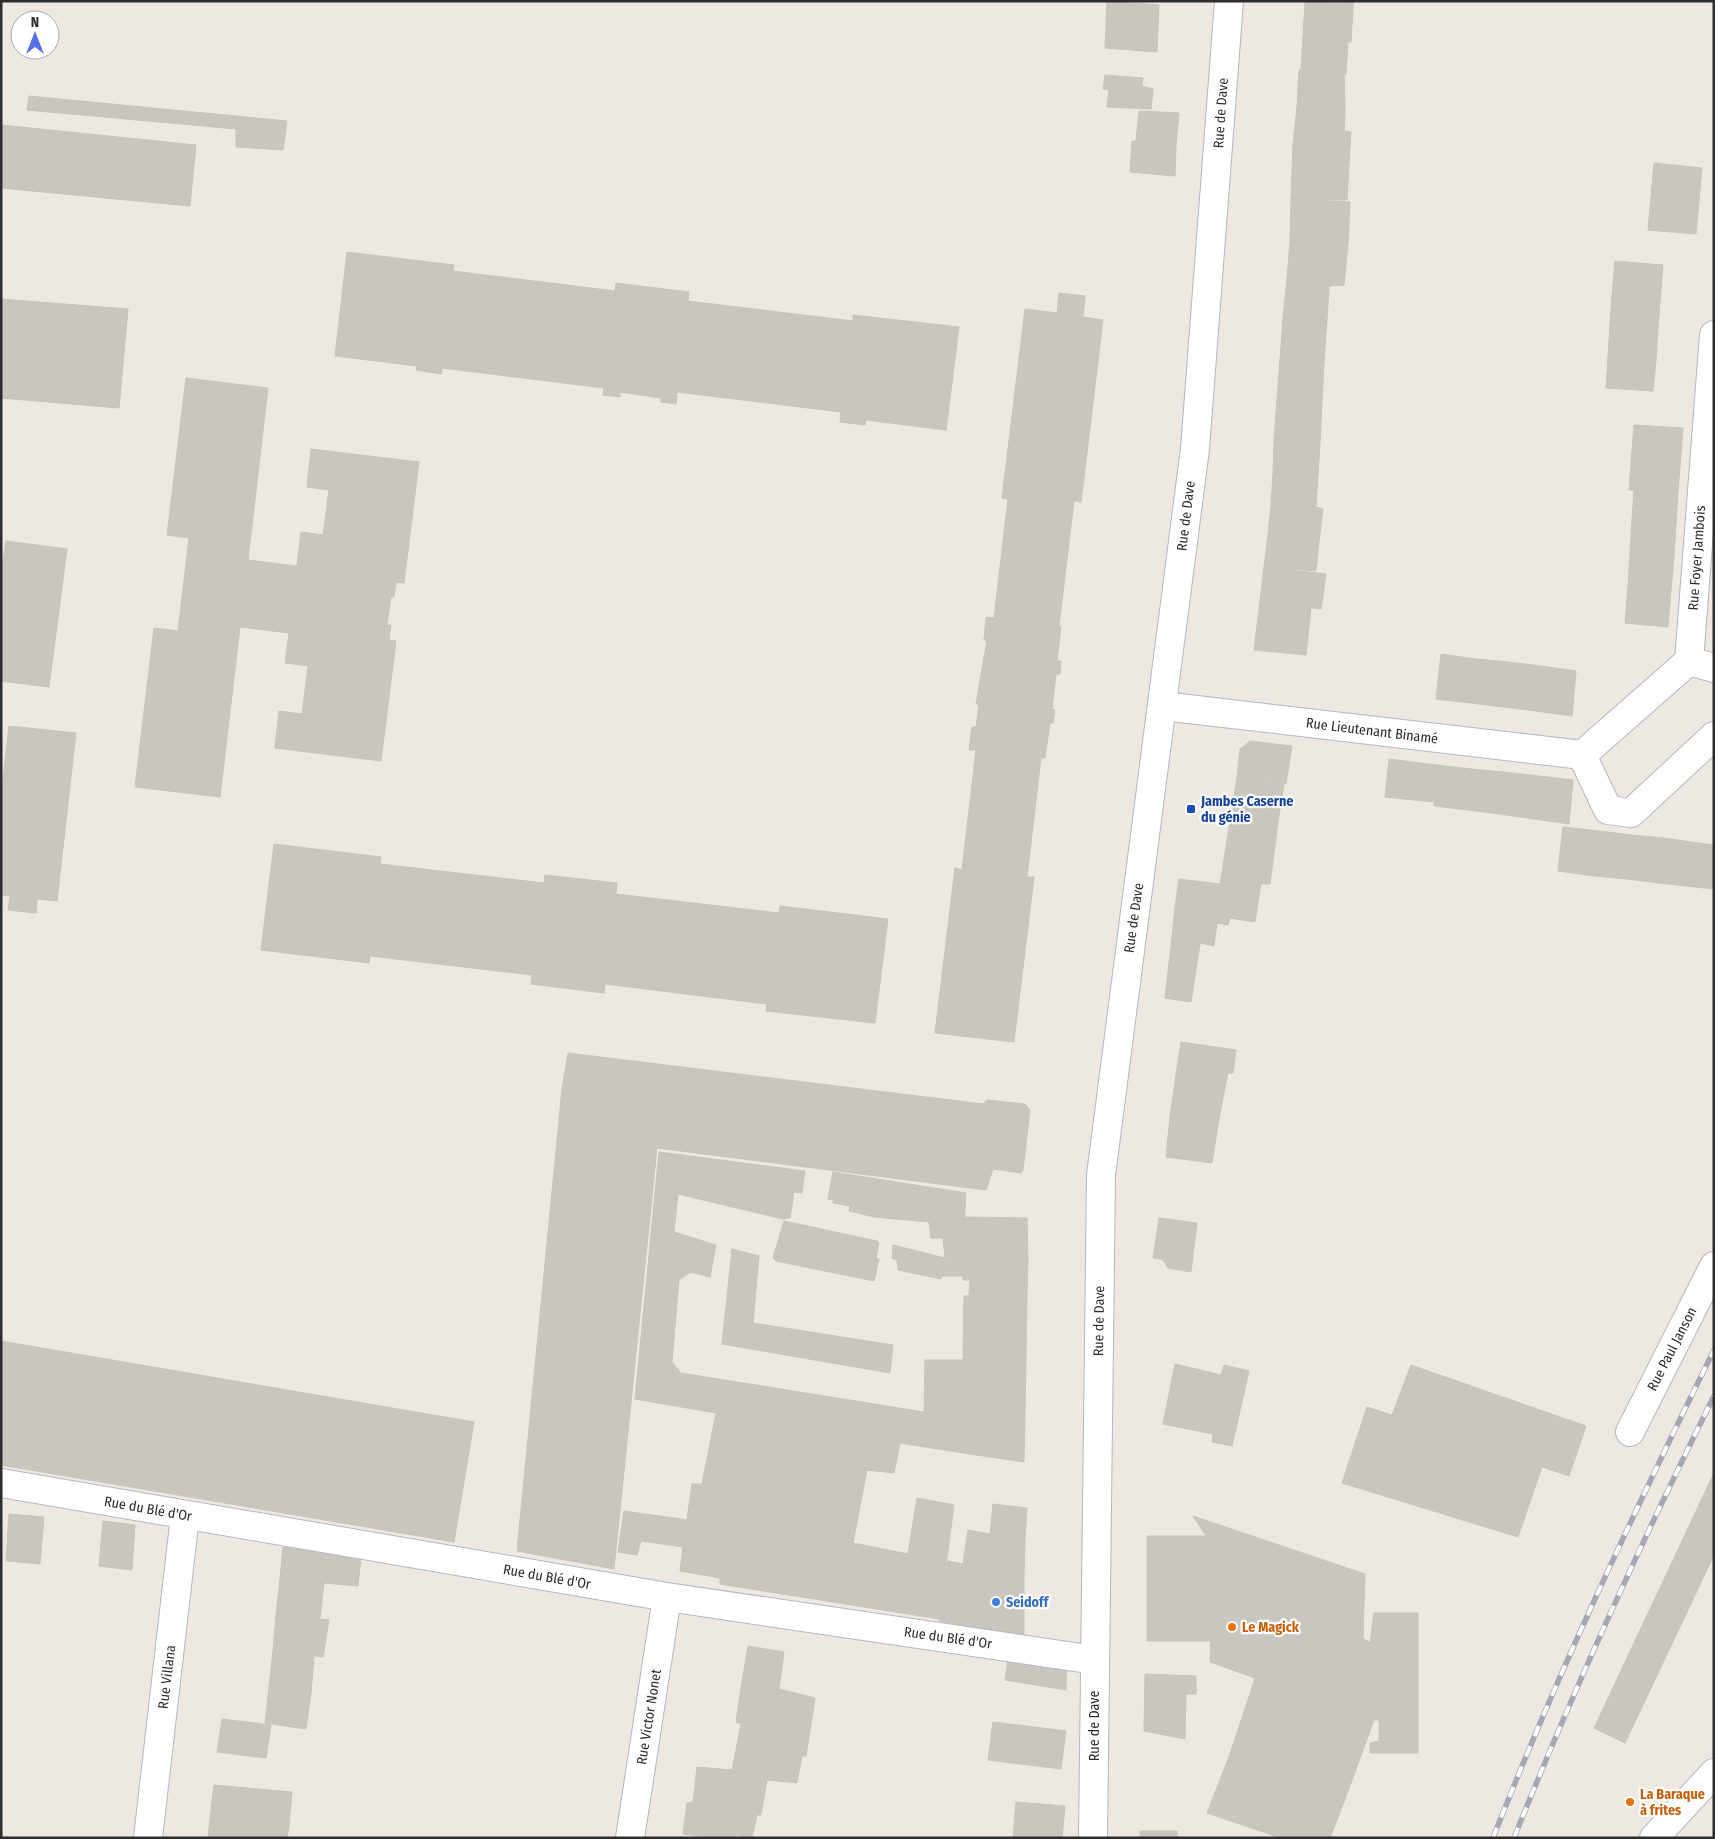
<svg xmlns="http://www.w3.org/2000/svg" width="1715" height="1839" viewBox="0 0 1715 1839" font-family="'Fira Sans Condensed',sans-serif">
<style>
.building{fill:#c9c6c0;stroke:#c8c4bb}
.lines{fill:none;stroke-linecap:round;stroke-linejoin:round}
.street-casing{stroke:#b5b7bf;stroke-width:30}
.secondary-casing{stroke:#b5b7bf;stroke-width:30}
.street{stroke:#fff;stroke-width:28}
.secondary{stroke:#fff;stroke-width:28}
.rail-casing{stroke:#a5a7b5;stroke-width:5.5}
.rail{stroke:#fff;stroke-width:4;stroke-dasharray:11;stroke-linecap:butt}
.transit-dot{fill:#1a4fb4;stroke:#fff;stroke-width:2}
.shop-dot{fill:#3f7fe0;stroke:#fff;stroke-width:2}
.food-dot{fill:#e8710a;stroke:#fff;stroke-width:2}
.labels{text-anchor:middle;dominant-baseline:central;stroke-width:4.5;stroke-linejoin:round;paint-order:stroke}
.street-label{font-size:14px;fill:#2d2d2d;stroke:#fff}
.transit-label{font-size:14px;font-weight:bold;fill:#164399;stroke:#fff;text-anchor:start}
.shop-label{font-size:14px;font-weight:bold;fill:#366cbe;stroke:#fff;text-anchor:start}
.food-label{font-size:14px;font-weight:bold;fill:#c56008;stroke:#fff;text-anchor:start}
</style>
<rect width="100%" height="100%" fill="#ede8e2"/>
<path class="building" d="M 1107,1 L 1159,5 L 1157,52 L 1105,48 Z
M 1305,1 L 1353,1 L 1353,8 L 1305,3 Z
M 1305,3 L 1353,8 L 1351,42 L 1303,35 Z
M 1303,35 L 1348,42 L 1346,74 L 1301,70 Z
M 1299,70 L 1344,74 L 1345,110 L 1297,107 Z
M 1105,75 L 1143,78 L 1142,86 L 1153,89 L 1151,109 L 1107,107 L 1109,90 L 1103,89 Z
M 29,96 L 287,121 L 283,150 L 236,147 L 236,129 L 27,110 Z
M 1297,107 L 1345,110 L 1344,131 L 1351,132 L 1350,148 L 1293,144 Z
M 1139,111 L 1179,113 L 1176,144 L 1136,141 Z
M 1,125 L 196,145 L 190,206 L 1,188 Z
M 1132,141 L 1176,144 L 1175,176 L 1130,172 Z
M 1293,144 L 1350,148 L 1347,200 L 1291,199 Z
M 1654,163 L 1702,168 L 1696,234 L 1648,230 Z
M 1291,199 L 1350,202 L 1348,244 L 1290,241 Z
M 1290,241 L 1348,244 L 1344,285 L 1329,286 L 1287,279 Z
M 347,252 L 454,265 L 453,271 L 615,291 L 616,283 L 689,292 L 688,301 L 853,321 L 853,315 L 959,327 L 946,430 L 866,420 L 865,425 L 840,422 L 841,412 L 677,392 L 676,404 L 661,402 L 661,398 L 620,392 L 620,397 L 603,395 L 604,388 L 442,368 L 441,374 L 416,370 L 417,366 L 335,356 Z
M 1615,261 L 1663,265 L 1660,302 L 1612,296 Z
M 1287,279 L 1329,286 L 1327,320 L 1283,319 Z
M 1059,293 L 1085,296 L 1083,317 L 1103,320 L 1081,502 L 1074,501 L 1059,626 L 1061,627 L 1057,661 L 1061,661 L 1060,674 L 1056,674 L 1052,709 L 1055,710 L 1053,723 L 1050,723 L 1045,758 L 1041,758 L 1027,877 L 1034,877 L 1014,1042 L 935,1033 L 955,868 L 962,870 L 976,750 L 969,750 L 972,727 L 976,727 L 979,704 L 976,704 L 987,640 L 984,640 L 986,617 L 994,618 L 1008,499 L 1002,498 L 1025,309 L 1057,313 Z
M 1612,296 L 1660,302 L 1658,328 L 1610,323 Z
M 1,299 L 128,309 L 119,408 L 1,398 Z
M 1283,319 L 1327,320 L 1324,362 L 1280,359 Z
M 1610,323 L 1658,328 L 1656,360 L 1608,356 Z
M 1608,356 L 1656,360 L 1653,391 L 1606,388 Z
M 1280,359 L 1324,362 L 1322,402 L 1277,399 Z
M 186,378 L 268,388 L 248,560 L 297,566 L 301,532 L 323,535 L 329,490 L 307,487 L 311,449 L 419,462 L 404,583 L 396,582 L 394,597 L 391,597 L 387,625 L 391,625 L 389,640 L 396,641 L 381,761 L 275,748 L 279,711 L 302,714 L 308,666 L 285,663 L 289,633 L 240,627 L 220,797 L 135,787 L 154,628 L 178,631 L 189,538 L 167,535 Z
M 1277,399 L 1322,402 L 1320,442 L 1274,440 Z
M 1634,425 L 1683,428 L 1678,492 L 1629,490 Z
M 1274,440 L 1320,442 L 1318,476 L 1273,474 Z
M 1273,474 L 1318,476 L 1316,507 L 1271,505 Z
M 1634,490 L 1678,492 L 1676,524 L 1632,520 Z
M 1271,505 L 1316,507 L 1323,509 L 1319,541 L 1268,535 Z
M 1632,520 L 1676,524 L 1674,557 L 1630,553 Z
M 1268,535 L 1319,541 L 1316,571 L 1264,567 Z
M 6,541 L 67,549 L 49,687 L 1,681 L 1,575 Z
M 1630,553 L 1674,557 L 1671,590 L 1628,586 Z
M 1264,567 L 1326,574 L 1321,609 L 1260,601 Z
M 1628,586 L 1671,590 L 1668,627 L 1625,623 Z
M 1260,601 L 1311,608 L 1306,655 L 1254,650 Z
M 1441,654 L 1476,659 L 1471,703 L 1436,699 Z
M 1476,659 L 1508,662 L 1503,707 L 1471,703 Z
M 1508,662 L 1541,666 L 1536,711 L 1503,707 Z
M 1541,666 L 1576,671 L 1572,716 L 1536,711 Z
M 9,726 L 76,733 L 57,901 L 37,899 L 36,913 L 8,910 L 10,896 L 1,895 L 1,796 Z
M 1250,741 L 1292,746 L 1286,784 L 1237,778 L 1240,749 Z
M 1389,759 L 1437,765 L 1433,802 L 1385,797 Z
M 1437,765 L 1472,769 L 1468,810 L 1434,806 Z
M 1472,769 L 1503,772 L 1499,814 L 1468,810 Z
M 1503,772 L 1539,776 L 1534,819 L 1499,814 Z
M 1539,776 L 1573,780 L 1569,824 L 1534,819 Z
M 1237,778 L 1284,785 L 1278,822 L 1231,816 Z
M 1231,816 L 1278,822 L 1270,884 L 1261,884 L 1255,922 L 1230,918 L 1228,925 L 1217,923 L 1175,907 L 1179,879 L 1220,884 Z
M 1563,827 L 1599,831 L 1594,876 L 1558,871 Z
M 1599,831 L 1632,835 L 1627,879 L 1594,876 Z
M 1632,835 L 1664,838 L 1659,883 L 1627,879 Z
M 1664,838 L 1698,843 L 1695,887 L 1659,883 Z
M 1698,843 L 1714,845 L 1714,889 L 1695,887 Z
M 274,844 L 381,857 L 380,864 L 544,883 L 545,875 L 617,883 L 616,894 L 779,913 L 780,906 L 888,919 L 875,1023 L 766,1011 L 767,1004 L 605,984 L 604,993 L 531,984 L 532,975 L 370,956 L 369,963 L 261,950 Z
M 1175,907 L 1217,923 L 1214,946 L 1172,937 Z
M 1172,937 L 1200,944 L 1191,1002 L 1165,998 Z
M 1181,1042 L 1236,1050 L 1233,1073 L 1228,1073 L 1225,1087 L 1175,1081 Z
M 568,1053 L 983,1104 L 987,1100 L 1025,1104 L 1030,1110 L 1023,1170 L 1021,1173 L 993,1169 L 986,1190 L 657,1148 L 614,1569 L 517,1551 L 562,1089 Z
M 1175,1081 L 1225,1087 L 1218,1125 L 1170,1117 Z
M 1170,1117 L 1218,1125 L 1212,1163 L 1166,1157 Z
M 659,1152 L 805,1171 L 802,1193 L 794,1192 L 790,1218 L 783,1219 L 678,1194 L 674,1232 L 716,1245 L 710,1277 L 691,1272 L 679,1280 L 672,1362 L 681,1373 L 924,1412 L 925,1360 L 963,1360 L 963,1453 L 900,1443 L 894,1473 L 867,1470 L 853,1543 L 687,1519 L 692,1484 L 702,1484 L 716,1413 L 635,1399 Z
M 833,1172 L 966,1193 L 962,1260 L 963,1276 L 942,1276 L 941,1279 L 898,1270 L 897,1260 L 892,1258 L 893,1245 L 945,1258 L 943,1238 L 931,1238 L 929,1222 L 874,1217 L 849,1211 L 850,1206 L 833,1203 L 833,1200 L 828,1199 Z
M 964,1217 L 1027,1218 L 1028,1259 L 962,1260 Z
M 1159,1218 L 1197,1223 L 1191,1272 L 1168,1268 L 1162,1259 L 1153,1258 Z
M 784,1221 L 877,1241 L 879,1243 L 876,1258 L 879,1259 L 874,1281 L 776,1261 L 773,1258 Z
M 732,1249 L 759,1256 L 753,1323 L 893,1345 L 890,1373 L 722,1344 Z
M 1028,1259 L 1027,1294 L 969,1295 L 970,1280 L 963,1280 L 962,1260 Z
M 1027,1294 L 1026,1358 L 963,1360 L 964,1296 Z
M 1,1341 L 474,1422 L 454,1542 L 1,1465 Z
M 1026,1358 L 1024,1462 L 963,1453 L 963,1360 Z
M 1175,1364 L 1221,1375 L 1224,1365 L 1249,1371 L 1232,1446 L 1212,1442 L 1213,1434 L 1163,1424 Z
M 1411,1365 L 1586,1426 L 1569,1476 L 1542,1467 L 1518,1537 L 1342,1483 L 1367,1407 L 1392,1415 Z
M 1714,1473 L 1714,1555 L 1625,1743 L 1594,1728 Z
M 917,1498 L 954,1505 L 939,1619 L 720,1584 L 720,1578 L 680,1571 L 683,1547 L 641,1541 L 637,1555 L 618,1552 L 624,1511 L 853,1543 L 908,1554 Z
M 993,1504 L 1027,1508 L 1025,1541 L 1001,1537 L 1001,1570 L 1024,1573 L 1024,1636 L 939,1621 L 948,1561 L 963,1564 L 968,1530 L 990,1534 Z
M 9,1514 L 44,1517 L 40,1564 L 6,1561 Z
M 1193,1516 L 1365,1574 L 1363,1638 L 1370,1643 L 1374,1613 L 1418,1613 L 1418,1753 L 1370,1753 L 1370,1743 L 1379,1741 L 1379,1720 L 1374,1720 L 1347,1794 L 1230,1754 L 1255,1678 L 1210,1662 L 1212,1588 L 1205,1588 L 1206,1536 Z
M 103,1521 L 135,1525 L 132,1570 L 99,1566 Z
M 1147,1536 L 1206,1536 L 1205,1588 L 1147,1588 Z
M 1001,1537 L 1025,1541 L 1024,1573 L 1001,1570 Z
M 283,1547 L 361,1556 L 358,1586 L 280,1579 Z
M 280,1579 L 324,1583 L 320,1618 L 276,1615 Z
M 1147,1588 L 1212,1588 L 1212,1613 L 1147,1612 Z
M 1147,1612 L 1212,1613 L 1210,1641 L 1147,1641 Z
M 276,1615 L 329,1620 L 323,1657 L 273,1651 Z
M 748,1646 L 784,1652 L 779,1689 L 741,1687 Z
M 1009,1649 L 1067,1660 L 1066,1690 L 1005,1680 Z
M 273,1651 L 314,1657 L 311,1693 L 269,1687 Z
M 1145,1674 L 1196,1676 L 1196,1694 L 1186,1694 L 1185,1739 L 1144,1731 Z
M 269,1687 L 311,1693 L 306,1729 L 265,1723 Z
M 741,1687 L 779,1689 L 815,1698 L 806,1756 L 802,1756 L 797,1783 L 767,1780 L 761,1815 L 757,1815 L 752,1838 L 736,1835 L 735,1838 L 715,1838 L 683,1834 L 687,1803 L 693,1802 L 697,1767 L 732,1770 L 741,1724 L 736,1722 Z
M 222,1719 L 271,1725 L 266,1758 L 217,1752 Z
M 993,1722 L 1066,1731 L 1061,1769 L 988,1760 Z
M 1230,1754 L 1347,1794 L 1330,1838 L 1281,1838 L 1207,1813 Z
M 214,1785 L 292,1792 L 289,1826 L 210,1818 Z
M 1016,1802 L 1065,1806 L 1062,1838 L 1013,1837 Z
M 210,1818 L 289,1826 L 287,1838 L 208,1838 Z
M 1140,1831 L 1177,1831 L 1177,1838 L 1140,1838 Z"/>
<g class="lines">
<defs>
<path id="street" d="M 1689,661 L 1714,335
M 1163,706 L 1582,755 L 1689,661 L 1714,668
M 1582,755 L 1608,810 L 1631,813 L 1714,736
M 1630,1432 L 1714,1266
M 1,1483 L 667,1597 L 1095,1660
M 148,1838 L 185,1516
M 630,1838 L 667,1597
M 1654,1838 L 1714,1773"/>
<path id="secondary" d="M 1093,1838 L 1101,1175 L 1195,449 L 1229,1"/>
</defs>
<use href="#street" class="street-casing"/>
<use href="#secondary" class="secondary-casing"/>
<use href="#street" class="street"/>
<use href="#secondary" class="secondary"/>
<defs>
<path id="rail" d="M 1493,1838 C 1558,1672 1635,1510 1714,1350
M 1514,1838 C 1574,1688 1642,1541 1714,1396"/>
</defs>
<use href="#rail" class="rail-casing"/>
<use href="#rail" class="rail"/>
</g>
<rect class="transit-dot" x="1186" y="804" width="10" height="10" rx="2.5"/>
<circle class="shop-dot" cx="996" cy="1602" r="5"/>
<g class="food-dot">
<circle cx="1232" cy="1627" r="5"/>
<circle cx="1630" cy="1802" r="5"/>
</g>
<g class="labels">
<g class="street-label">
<text transform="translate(1221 113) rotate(-86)">Rue de Dave</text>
<text transform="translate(1186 516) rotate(-83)">Rue de Dave</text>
<text transform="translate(1697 558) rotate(-86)">Rue Foyer Jambois</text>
<text transform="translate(1372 731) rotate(7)">Rue Lieutenant Binamé</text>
<text transform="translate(1134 918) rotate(-82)">Rue de Dave</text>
<text transform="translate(1099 1321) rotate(-89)">Rue de Dave</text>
<text transform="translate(1672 1349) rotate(-63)">Rue Paul Janson</text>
<text transform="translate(148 1509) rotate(10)">Rue du Blé d'Or</text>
<text transform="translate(547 1577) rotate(10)">Rue du Blé d'Or</text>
<text transform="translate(948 1638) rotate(8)">Rue du Blé d'Or</text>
<text transform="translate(167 1677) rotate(-83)">Rue Villana</text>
<text transform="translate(649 1717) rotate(-81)">Rue Victor Nonet</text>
<text transform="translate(1094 1726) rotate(-90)">Rue de Dave</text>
</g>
<g class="transit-label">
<text x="1201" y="801">Jambes Caserne<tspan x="1201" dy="16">du génie</tspan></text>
</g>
<g class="shop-label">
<text x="1006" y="1602">Seidoff</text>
</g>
<g class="food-label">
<text x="1242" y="1627">Le Magick</text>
<text x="1640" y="1794">La Baraque<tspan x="1640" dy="16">à frites</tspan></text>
</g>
</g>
<rect width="1715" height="1839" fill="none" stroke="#2d2d2d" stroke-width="5"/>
<g transform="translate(35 35)"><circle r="24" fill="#ffffff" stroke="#ababab"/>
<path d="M0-4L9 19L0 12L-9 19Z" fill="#5670e5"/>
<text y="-8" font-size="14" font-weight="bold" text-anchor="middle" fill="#2d2d2d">N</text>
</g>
</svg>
